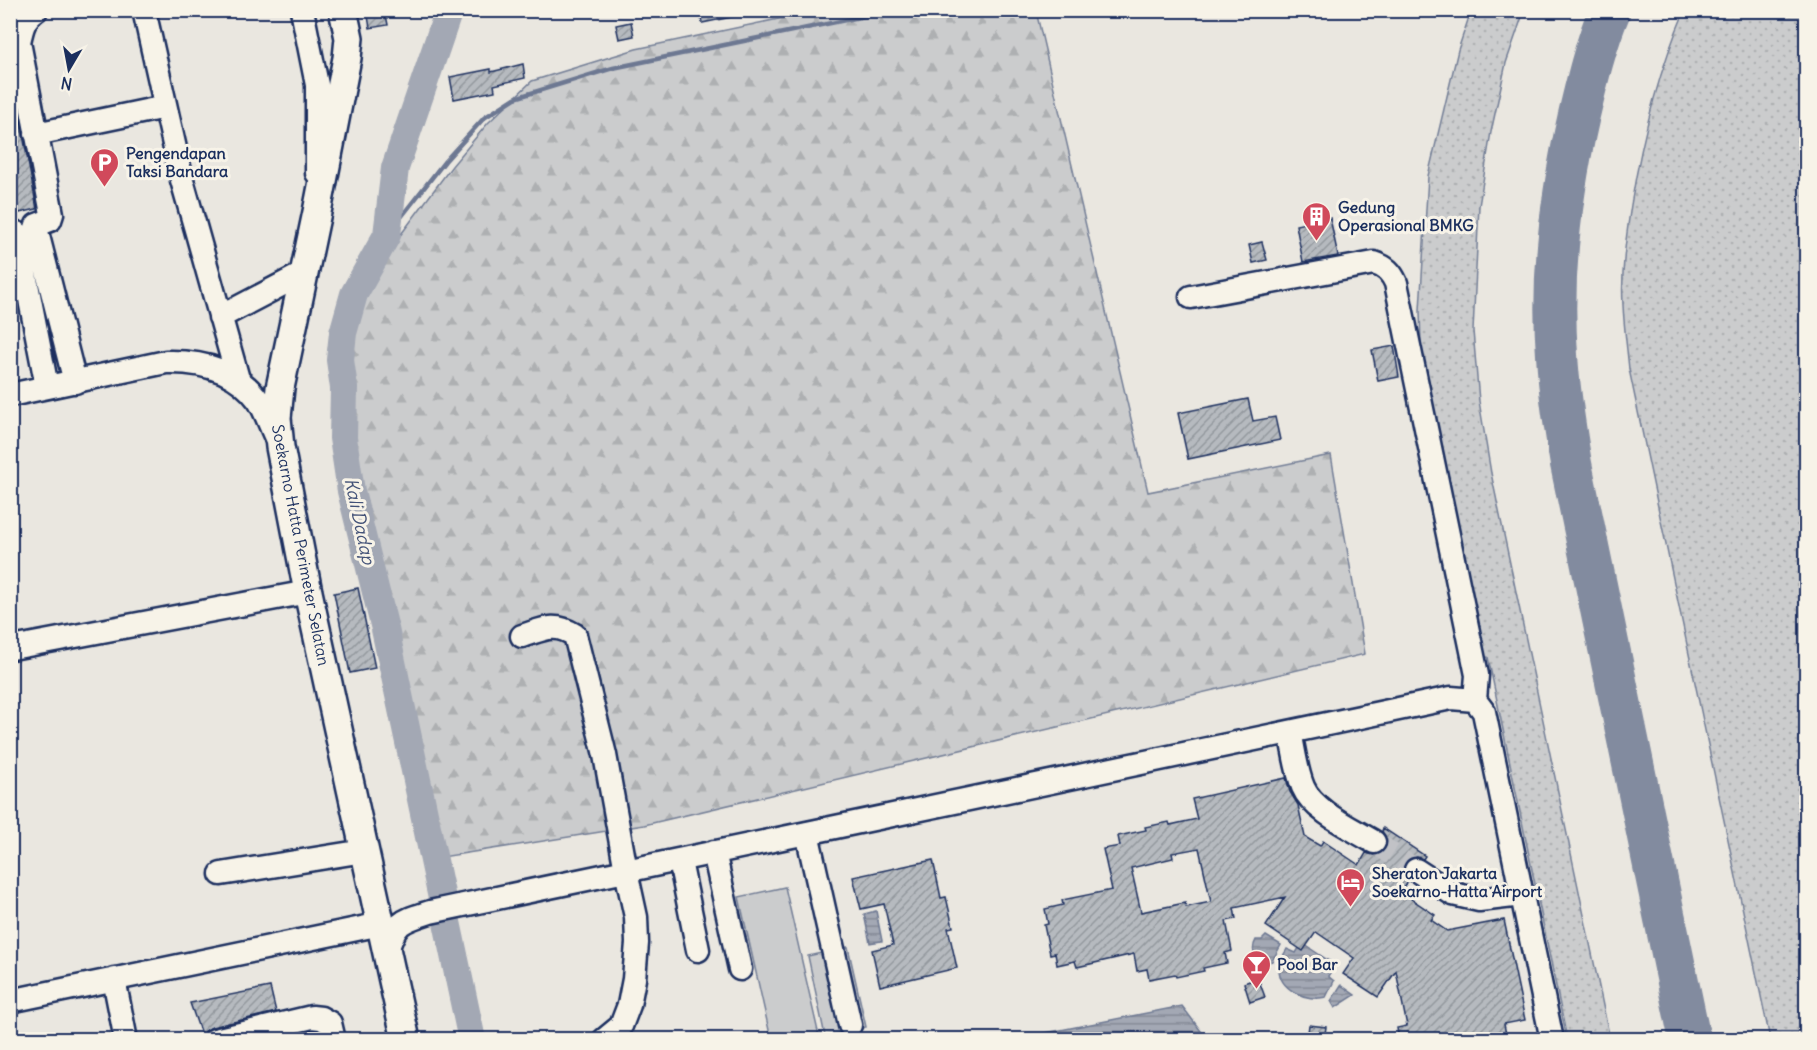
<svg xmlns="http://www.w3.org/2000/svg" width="1817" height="1050" viewBox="0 0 1817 1050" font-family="Delius,sans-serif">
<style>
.grass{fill:url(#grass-dots);stroke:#737e96;stroke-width:1.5}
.forest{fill:url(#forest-firs);stroke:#737e96;stroke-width:1.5}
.green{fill:#cbcccd;stroke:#737e96;stroke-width:1.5}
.water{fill:url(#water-rules);stroke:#6d7892;stroke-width:1.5}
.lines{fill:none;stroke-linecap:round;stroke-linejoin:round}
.stream{stroke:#6d7892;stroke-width:4.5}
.river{stroke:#a3a8b4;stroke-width:28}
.taxiway{stroke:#828b9f;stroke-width:42}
.building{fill:url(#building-hatch);stroke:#1b2f5e;stroke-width:1.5;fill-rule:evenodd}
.minor-tunnel{stroke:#c1c2c6;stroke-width:22;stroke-dasharray:22 11;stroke-linecap:butt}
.minor-casing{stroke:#1b2f5e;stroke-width:27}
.major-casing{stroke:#1b2f5e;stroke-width:32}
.minor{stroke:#f7f3e8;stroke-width:22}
.major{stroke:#f7f3e8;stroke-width:27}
.labels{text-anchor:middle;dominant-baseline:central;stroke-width:6;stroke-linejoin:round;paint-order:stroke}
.poi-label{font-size:16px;font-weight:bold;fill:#1b2f5e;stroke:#f7f3e8;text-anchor:start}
.street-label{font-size:16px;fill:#1b2f5e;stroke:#f7f3e8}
.water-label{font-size:18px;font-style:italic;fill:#445378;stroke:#f7f3e8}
</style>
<defs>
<pattern id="grass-dots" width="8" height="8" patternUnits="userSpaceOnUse" patternTransform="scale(1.5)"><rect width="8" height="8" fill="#cbcccd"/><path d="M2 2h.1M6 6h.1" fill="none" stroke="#aeb0b2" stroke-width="1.8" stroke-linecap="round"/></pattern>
<pattern id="forest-firs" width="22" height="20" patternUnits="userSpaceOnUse" patternTransform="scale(1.5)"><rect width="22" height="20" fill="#cbcccd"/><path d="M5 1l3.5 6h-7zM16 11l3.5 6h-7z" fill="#aeb0b2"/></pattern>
<pattern id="water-rules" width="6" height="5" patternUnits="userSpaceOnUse" patternTransform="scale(1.5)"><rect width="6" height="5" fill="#a3a8b4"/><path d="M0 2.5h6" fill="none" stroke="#848996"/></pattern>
<pattern id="building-hatch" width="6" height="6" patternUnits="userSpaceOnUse" patternTransform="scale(1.5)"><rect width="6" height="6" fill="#b6babf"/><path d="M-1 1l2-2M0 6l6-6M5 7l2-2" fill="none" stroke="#93989e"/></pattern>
</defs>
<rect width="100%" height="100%" fill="#eae7e0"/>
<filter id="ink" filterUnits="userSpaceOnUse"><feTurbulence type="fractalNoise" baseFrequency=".0167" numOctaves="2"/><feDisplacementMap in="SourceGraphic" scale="12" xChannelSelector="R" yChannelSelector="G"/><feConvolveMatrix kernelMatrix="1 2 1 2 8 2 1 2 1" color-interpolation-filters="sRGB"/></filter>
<g filter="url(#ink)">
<path class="grass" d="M 1685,10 L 1806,11 L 1806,1039 L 1770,1039 L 1629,369 C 1627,348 1624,327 1623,305 C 1621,272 1626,238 1631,205 C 1642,138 1658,72 1685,10 Z
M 1471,11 L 1524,11 L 1506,63 L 1491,132 L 1479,206 L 1473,331 L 1479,401 L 1491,473 L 1610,1039 L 1567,1039 L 1488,657 L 1482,658 L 1421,347 L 1420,310 L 1428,176 L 1458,50 Z"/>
<path class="forest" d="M 816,11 L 1036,11 L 1148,492 L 1331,455 L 1365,654 L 644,825 L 442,857 L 352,439 L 352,331 L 367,296 L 396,241 L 452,166 L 488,123 L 532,81 L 636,49 Z"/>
<path class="green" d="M 785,887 L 819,1036 L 803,1039 L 771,1039 L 739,897 Z
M 848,947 L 866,1027 L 825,1036 L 808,956 Z"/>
<path class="water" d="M 876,911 L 882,941 L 870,943 L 864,914 Z
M 1266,936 L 1281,945 L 1272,961 C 1257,967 1249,952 1256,940 L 1262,940 Z
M 1302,943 L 1335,965 L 1328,976 L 1334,981 L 1326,997 C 1307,1002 1278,990 1279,967 C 1279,960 1284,955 1287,949 L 1296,953 Z
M 1341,985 L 1355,995 L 1335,1008 L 1331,1001 Z
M 1182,1006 L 1207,1039 L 1015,1039 Z"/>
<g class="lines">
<path class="stream" d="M 387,235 L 445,161 L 484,118 L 515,98 L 613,68 L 894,10"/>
<path class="river" d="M 449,10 L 395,168 L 387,235 L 354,294 L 343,333 L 340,360 L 344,388 L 343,438 L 351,491 L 385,629 L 472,1040"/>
<path class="taxiway" d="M 1610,10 C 1596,43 1587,81 1579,115 C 1561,194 1551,275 1557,355 C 1559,392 1565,428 1571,464 L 1690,1040"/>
</g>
<path class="building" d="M 367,10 L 385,10 L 388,25 L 370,28 Z
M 700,10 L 736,10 L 737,16 L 702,23 Z
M 631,22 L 634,36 L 619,39 L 616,25 Z
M 523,64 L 525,78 L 494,85 L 495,91 L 454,99 L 450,77 L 491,69 L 491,72 Z
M 13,82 L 37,209 L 19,213 L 10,175 L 10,83 Z
M 1330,218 L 1338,256 L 1303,262 L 1296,225 Z
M 1262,242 L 1267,260 L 1253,263 L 1249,245 Z
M 1394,346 L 1399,377 L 1378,381 L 1372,350 Z
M 1248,399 L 1253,421 L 1275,417 L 1280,440 L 1188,459 L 1178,413 Z
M 358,588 L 375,668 L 350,673 L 334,593 Z
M 1286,778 L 1290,792 L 1298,805 L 1305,837 L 1320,846 L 1323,841 L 1359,865 L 1366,853 L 1374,855 L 1380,854 L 1385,849 L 1387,842 L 1382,831 L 1383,828 L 1425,856 L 1423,859 L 1417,857 L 1410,858 L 1405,862 L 1403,870 L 1404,876 L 1408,881 L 1401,892 L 1435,915 L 1431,920 L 1447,931 L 1504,920 L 1525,1020 L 1504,1024 L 1507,1040 L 1474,1040 L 1472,1031 L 1430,1040 L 1399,1040 L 1397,1028 L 1407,1026 L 1396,971 L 1378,997 L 1343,974 L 1354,958 L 1316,932 L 1303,951 L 1266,926 L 1285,897 L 1234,908 L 1236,919 L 1226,921 L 1232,951 L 1225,953 L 1227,963 L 1203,968 L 1204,971 L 1176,977 L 1175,974 L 1149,979 L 1147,969 L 1137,971 L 1134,954 L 1077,967 L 1075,961 L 1057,965 L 1055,953 L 1050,954 L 1044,925 L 1048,924 L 1045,909 L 1063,905 L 1062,900 L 1112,890 L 1103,849 L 1120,846 L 1118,836 L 1146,830 L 1145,827 L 1169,822 L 1170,825 L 1197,819 L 1192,799 ZM 1199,848 L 1211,902 L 1186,907 L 1185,903 L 1141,912 L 1131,868 L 1173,858 L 1172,853 Z
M 933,860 L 941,898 L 946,897 L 953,927 L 948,928 L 957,968 L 880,986 L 872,950 L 893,945 L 884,904 L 861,909 L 853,877 Z
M 1258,978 L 1265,997 L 1250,1002 L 1244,983 Z
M 270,987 L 276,1012 L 212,1027 L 205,1031 L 202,1037 L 190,1003 Z
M 1309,1025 L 1326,1027 L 1324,1040 L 1307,1040 Z
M 313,1031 L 317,1040 L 276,1040 Z"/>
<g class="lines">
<path class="minor-tunnel" d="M 1374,842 L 1416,870"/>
<defs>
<path id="minor" d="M 36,10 C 24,18 22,28 19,42 L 52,214 L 50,220 L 37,225 L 36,228 L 75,382
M 144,10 L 182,180 L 238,379
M 302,10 L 317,85 L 317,173
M 36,134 L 165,107
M 10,231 L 17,233 L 47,387
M 1191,297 L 1374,263 C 1386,267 1391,272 1396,283 L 1477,675 L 1475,700
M 220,317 L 304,273
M 10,395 L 166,362 C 203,361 237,370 259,401 C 266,412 271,428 277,440
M 522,636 C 544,629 554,622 575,635 L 605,755 L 626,871 L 636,917 L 637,943 L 634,979 L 629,1005 L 621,1026 L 604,1040
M 12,648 L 308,592
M 1290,732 C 1294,750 1296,770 1303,787 C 1313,811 1353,829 1374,842
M 807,833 L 850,1025
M 714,852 L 740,969
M 680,861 L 698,950
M 1416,870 L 1453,894 L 1479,900 L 1522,895
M 221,874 L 364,851
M 387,951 C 396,921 402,921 430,912 L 1451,698 L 1475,700 L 1484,712 L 1552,1040
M 114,979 L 126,1040
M 10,1001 L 381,924
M 215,1040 L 312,1017 L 321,1018 L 330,1023 L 334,1040"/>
<path id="major" d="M 343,10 L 349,38 L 347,58 L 317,212 L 280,388 L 277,418 L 280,447 L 308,592 L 406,1040"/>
</defs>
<use href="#minor" class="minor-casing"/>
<use href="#major" class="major-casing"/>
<use href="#minor" class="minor"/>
<use href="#major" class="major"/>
</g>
</g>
<defs>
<symbol id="parking-pin" viewBox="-11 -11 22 30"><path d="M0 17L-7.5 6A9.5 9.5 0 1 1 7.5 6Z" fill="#d1495b" stroke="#f7f3e8"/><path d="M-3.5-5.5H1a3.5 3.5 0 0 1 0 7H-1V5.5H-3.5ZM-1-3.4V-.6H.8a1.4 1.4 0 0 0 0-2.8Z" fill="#fff"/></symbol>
<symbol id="building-pin" viewBox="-11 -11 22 30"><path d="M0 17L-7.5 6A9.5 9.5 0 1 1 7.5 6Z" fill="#d1495b" stroke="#f7f3e8"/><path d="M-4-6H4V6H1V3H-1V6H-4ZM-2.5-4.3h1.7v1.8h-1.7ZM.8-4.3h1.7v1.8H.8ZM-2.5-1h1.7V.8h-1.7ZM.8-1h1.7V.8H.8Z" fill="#fff"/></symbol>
<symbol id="hotel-pin" viewBox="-11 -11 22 30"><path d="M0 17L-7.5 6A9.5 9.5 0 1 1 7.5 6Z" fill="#d1495b" stroke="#f7f3e8"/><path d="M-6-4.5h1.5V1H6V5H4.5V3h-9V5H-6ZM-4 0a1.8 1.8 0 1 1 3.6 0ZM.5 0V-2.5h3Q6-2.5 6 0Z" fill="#fff"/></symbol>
<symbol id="bar-pin" viewBox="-11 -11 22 30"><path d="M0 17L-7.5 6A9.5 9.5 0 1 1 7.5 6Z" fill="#d1495b" stroke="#f7f3e8"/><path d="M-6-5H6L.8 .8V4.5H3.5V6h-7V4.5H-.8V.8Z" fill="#fff"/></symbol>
</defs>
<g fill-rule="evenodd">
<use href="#parking-pin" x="88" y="146" width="33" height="45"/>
<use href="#building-pin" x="1300" y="200" width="33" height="45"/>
<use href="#hotel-pin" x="1334" y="866" width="33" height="45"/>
<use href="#bar-pin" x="1240" y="948" width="33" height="45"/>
</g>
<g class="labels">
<g class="poi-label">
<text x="126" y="153">Pengendapan<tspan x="126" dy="18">Taksi Bandara</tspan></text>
<text x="1338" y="207">Gedung<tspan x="1338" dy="18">Operasional BMKG</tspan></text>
<text x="1372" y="873">Sheraton Jakarta<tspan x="1372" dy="18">Soekarno-Hatta Airport</tspan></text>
<text x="1277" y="964">Pool Bar</text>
</g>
<g class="street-label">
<text transform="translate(301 545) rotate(79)">Soekarno Hatta Perimeter Selatan</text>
</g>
<g class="water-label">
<text transform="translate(360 521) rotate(78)">Kali Dadap</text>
</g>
</g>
<rect width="1817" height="1050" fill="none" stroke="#f7f3e8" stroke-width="36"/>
<rect x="18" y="18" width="1781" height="1014" fill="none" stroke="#1b2f5e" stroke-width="2" filter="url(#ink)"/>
<g transform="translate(69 69) rotate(190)" stroke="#f7f3e8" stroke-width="4.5" paint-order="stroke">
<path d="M0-4.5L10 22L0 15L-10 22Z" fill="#1b2f5e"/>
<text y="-9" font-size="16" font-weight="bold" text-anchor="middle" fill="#1b2f5e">N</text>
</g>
</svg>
